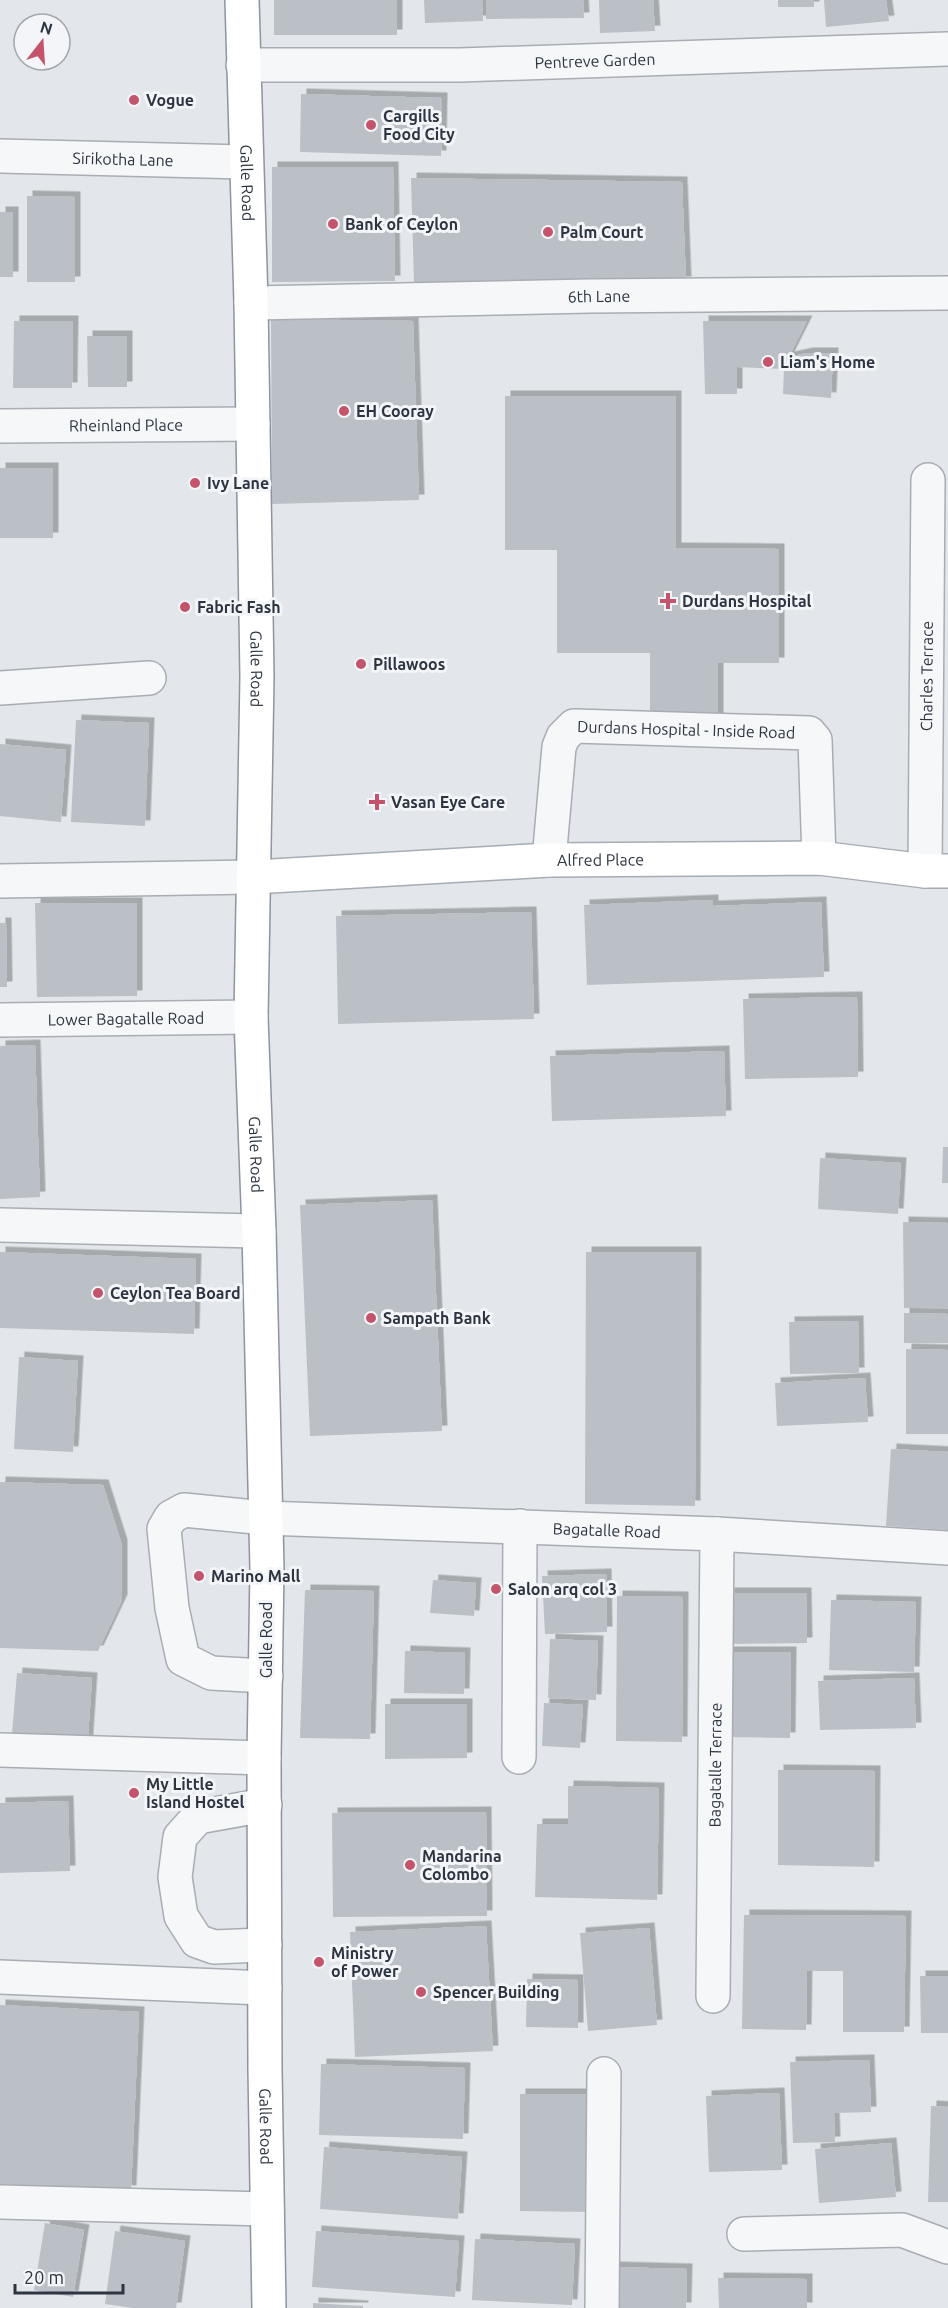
<svg xmlns="http://www.w3.org/2000/svg" width="948" height="2308" viewBox="0 0 948 2308" font-family="Ubuntu,sans-serif">
<style>
.building{fill:#bbc0c7;filter:url(#shadow)}
.lines{fill:none;stroke-linecap:round;stroke-linejoin:round}
.minor-casing{stroke:#a8adb4;stroke-width:36}
.major-casing{stroke:#a4acb5;stroke-width:36}
.highway-casing{stroke:#8c95a0;stroke-width:36}
.minor{stroke:#f6f7f9;stroke-width:33}
.major{stroke:#fff;stroke-width:33}
.highway{stroke:#fff;stroke-width:33}
.poi-dot{fill:#c4546c;stroke:#f3f5f8;stroke-width:2}
.labels{text-anchor:middle;dominant-baseline:central;stroke-width:6;stroke-linejoin:round;paint-order:stroke}
.street-label{font-size:16px;fill:#2c3541;stroke:#f3f5f8}
.poi-label{font-size:16px;font-weight:bold;fill:#2c3541;stroke:#f3f5f8;text-anchor:start}
</style>
<defs>
<filter id="shadow"><feDropShadow dx="5.5" dy="-5.5" stdDeviation="0" flood-color="#0004"/></filter>
</defs>
<rect width="100%" height="100%" fill="#e3e6ea"/>
<path class="building" d="M 274,0 L 397,0 L 397,35 L 274,35 Z
M 424,0 L 482,0 L 483,21 L 425,23 Z
M 486,0 L 583,0 L 584,18 L 486,19 Z
M 599,0 L 653,0 L 655,31 L 600,33 Z
M 778,0 L 814,0 L 814,7 L 778,7 Z
M 824,0 L 886,0 L 889,21 L 826,27 Z
M 301,94 L 442,98 L 441,156 L 300,152 Z
M 272,167 L 393,167 L 395,281 L 272,282 Z
M 411,178 L 682,182 L 686,282 L 414,282 Z
M 27,196 L 75,197 L 75,282 L 27,282 Z
M 0,212 L 13,212 L 13,277 L 0,277 Z
M 271,319 L 413,321 L 419,500 L 272,504 Z
M 14,321 L 73,321 L 72,388 L 13,388 Z
M 703,321 L 807,321 L 789,357 L 807,353 L 833,353 L 831,398 L 783,394 L 784,369 L 737,367 L 737,394 L 705,394 Z
M 87,336 L 127,336 L 127,387 L 88,387 Z
M 505,396 L 676,396 L 676,548 L 779,549 L 779,663 L 718,663 L 718,722 L 650,721 L 650,653 L 557,653 L 557,550 L 505,550 Z
M 0,468 L 53,468 L 53,538 L 0,538 Z
M 76,720 L 149,723 L 145,826 L 71,822 Z
M 0,744 L 66,750 L 61,822 L 0,816 Z
M 713,900 L 713,906 L 821,902 L 824,977 L 587,985 L 584,905 Z
M 35,903 L 137,903 L 137,996 L 37,997 Z
M 531,912 L 534,1019 L 338,1024 L 336,916 Z
M 0,923 L 6,923 L 7,987 L 0,987 Z
M 857,997 L 858,1077 L 745,1079 L 743,999 Z
M 35,1045 L 40,1197 L 0,1199 L 0,1046 Z
M 724,1051 L 726,1116 L 552,1121 L 550,1056 Z
M 943,1147 L 948,1147 L 948,1183 L 942,1183 Z
M 820,1158 L 901,1163 L 898,1214 L 818,1209 Z
M 432,1200 L 442,1431 L 310,1436 L 300,1205 Z
M 903,1222 L 948,1223 L 948,1308 L 904,1308 Z
M 0,1252 L 196,1259 L 194,1334 L 0,1328 Z
M 586,1252 L 696,1252 L 695,1506 L 585,1504 Z
M 904,1313 L 948,1314 L 948,1343 L 904,1343 Z
M 858,1321 L 859,1373 L 790,1374 L 789,1322 Z
M 906,1349 L 948,1350 L 948,1434 L 906,1434 Z
M 19,1357 L 78,1361 L 73,1452 L 14,1449 Z
M 865,1378 L 868,1422 L 777,1426 L 775,1383 Z
M 891,1449 L 948,1452 L 948,1530 L 886,1526 Z
M 0,1482 L 103,1485 L 122,1545 L 122,1600 L 98,1651 L 0,1648 Z
M 606,1574 L 607,1632 L 545,1634 L 542,1576 Z
M 433,1580 L 476,1583 L 474,1616 L 430,1613 Z
M 305,1590 L 374,1591 L 370,1739 L 300,1738 Z
M 729,1593 L 806,1593 L 807,1643 L 729,1644 Z
M 617,1596 L 683,1597 L 682,1742 L 616,1741 Z
M 831,1600 L 916,1602 L 914,1672 L 829,1670 Z
M 550,1639 L 598,1641 L 596,1700 L 548,1698 Z
M 405,1651 L 465,1653 L 464,1694 L 404,1693 Z
M 724,1652 L 791,1652 L 790,1738 L 723,1737 Z
M 17,1673 L 92,1678 L 87,1752 L 11,1746 Z
M 914,1678 L 916,1728 L 820,1730 L 818,1681 Z
M 544,1703 L 583,1705 L 580,1748 L 542,1746 Z
M 385,1704 L 467,1704 L 467,1758 L 385,1759 Z
M 778,1770 L 875,1771 L 874,1867 L 778,1865 Z
M 568,1786 L 659,1788 L 657,1900 L 535,1897 L 537,1824 L 568,1824 Z
M 68,1801 L 70,1871 L 0,1873 L 0,1803 Z
M 486,1812 L 487,1916 L 333,1917 L 332,1813 Z
M 744,1915 L 906,1916 L 904,2032 L 843,2032 L 843,1971 L 807,1971 L 806,2030 L 742,2029 Z
M 486,1926 L 493,2051 L 355,2057 L 350,1932 Z
M 649,1928 L 657,2025 L 588,2031 L 580,1933 Z
M 920,1976 L 948,1976 L 948,2033 L 921,2033 Z
M 527,1979 L 578,1980 L 578,2028 L 526,2027 Z
M 0,2005 L 139,2012 L 131,2191 L 0,2184 Z
M 869,2060 L 871,2112 L 834,2113 L 835,2142 L 793,2143 L 790,2062 Z
M 321,2064 L 465,2068 L 463,2139 L 319,2135 Z
M 779,2093 L 782,2170 L 709,2172 L 706,2096 Z
M 520,2094 L 589,2094 L 590,2212 L 520,2211 Z
M 931,2106 L 948,2107 L 948,2202 L 928,2202 Z
M 891,2143 L 896,2197 L 819,2203 L 815,2149 Z
M 324,2147 L 462,2157 L 458,2219 L 320,2209 Z
M 45,2223 L 84,2230 L 73,2297 L 34,2290 Z
M 115,2231 L 185,2241 L 176,2308 L 133,2308 L 105,2304 Z
M 316,2231 L 459,2241 L 455,2297 L 312,2287 Z
M 475,2239 L 575,2244 L 572,2305 L 472,2300 Z
M 613,2267 L 687,2269 L 686,2308 L 612,2308 Z
M 718,2278 L 807,2279 L 807,2308 L 719,2308 Z
M 313,2303 L 363,2306 L 363,2308 L 313,2308 Z"/>
<g class="lines">
<defs>
<g id="minor">
<path id="s1" d="M 243,65 L 460,65 L 948,49"/>
<path id="s2" d="M 0,156 L 245,162"/>
<path id="s3" d="M 251,303 L 590,296 L 948,293"/>
<path id="s4" d="M 0,426 L 253,424"/>
<path d="M 0,688 L 149,678"/>
<path id="s5" d="M 549,860 L 559,747 L 563,737 L 574,726 L 809,733 L 815,740 L 819,858"/>
<path id="s6" d="M 925,871 L 928,480"/>
<path d="M 0,881 L 253,877"/>
<path id="s7" d="M 0,1020 L 251,1017"/>
<path d="M 0,1225 L 259,1231"/>
<path id="s8" d="M 266,1676 L 211,1673 L 183,1659 L 172,1608 L 164,1529 L 171,1517 L 184,1510 L 265,1518 L 717,1534 L 948,1548"/>
<path d="M 0,1750 L 264,1758"/>
<path d="M 519,1757 L 520,1526"/>
<path d="M 265,1805 L 198,1817 L 180,1837 L 175,1877 L 181,1916 L 197,1941 L 214,1947 L 265,1945"/>
<path d="M 0,1977 L 265,1988"/>
<path id="s9" d="M 713,1996 L 717,1534"/>
<path d="M 0,2202 L 267,2209"/>
<path d="M 744,2234 L 902,2230 L 948,2247"/>
<path d="M 602,2308 L 604,2074"/>
</g>
<g id="major">
<path id="s10" d="M 253,877 L 549,860 L 819,858 L 925,871 L 948,871"/>
</g>
<g id="highway">
<path id="s11" d="M 242,0 L 251,303 L 257,677 L 251,1017 L 259,1231 L 267,1569 L 264,1758 L 265,2069 L 269,2308"/>
</g>
</defs>
<use href="#minor" class="minor-casing"/>
<use href="#major" class="major-casing"/>
<use href="#highway" class="highway-casing"/>
<use href="#minor" class="minor"/>
<use href="#major" class="major"/>
<use href="#highway" class="highway"/>
</g>
<g class="poi-dot">
<circle cx="134" cy="100" r="6"/>
<circle cx="371" cy="125" r="6"/>
<circle cx="333" cy="224" r="6"/>
<circle cx="548" cy="232" r="6"/>
<circle cx="768" cy="362" r="6"/>
<circle cx="344" cy="411" r="6"/>
<circle cx="195" cy="483" r="6"/>
<path d="M665 592h6v6h6v6h-6v6h-6v-6h-6v-6h6z"/>
<circle cx="185" cy="607" r="6"/>
<circle cx="361" cy="664" r="6"/>
<path d="M374 793h6v6h6v6h-6v6h-6v-6h-6v-6h6z"/>
<circle cx="98" cy="1293" r="6"/>
<circle cx="371" cy="1318" r="6"/>
<circle cx="199" cy="1576" r="6"/>
<circle cx="496" cy="1589" r="6"/>
<circle cx="134" cy="1793" r="6"/>
<circle cx="410" cy="1865" r="6"/>
<circle cx="319" cy="1962" r="6"/>
<circle cx="421" cy="1992" r="6"/>
</g>
<g class="labels">
<g class="street-label">
<text stroke="none"><textPath href="#s1" startOffset="352">Pentreve Garden</textPath></text>
<text stroke="none"><textPath href="#s2" startOffset="123">Sirikotha Lane</textPath></text>
<text stroke="none"><textPath href="#s11" startOffset="183">Galle Road</textPath></text>
<text stroke="none"><textPath href="#s3" startOffset="348">6th Lane</textPath></text>
<text stroke="none"><textPath href="#s4" startOffset="126">Rheinland Place</textPath></text>
<text stroke="none"><textPath href="#s11" startOffset="669">Galle Road</textPath></text>
<text stroke="none"><textPath href="#s6" startOffset="195">Charles Terrace</textPath></text>
<text stroke="none"><textPath href="#s5" startOffset="252">Durdans Hospital - Inside Road</textPath></text>
<text stroke="none"><textPath href="#s10" startOffset="348">Alfred Place</textPath></text>
<text stroke="none"><textPath href="#s7" startOffset="126">Lower Bagatalle Road</textPath></text>
<text stroke="none"><textPath href="#s11" startOffset="1155">Galle Road</textPath></text>
<text stroke="none"><textPath href="#s8" startOffset="670">Bagatalle Road</textPath></text>
<text transform="translate(266 1640) rotate(-90)">Galle Road</text>
<text stroke="none"><textPath href="#s9" startOffset="231">Bagatalle Terrace</textPath></text>
<text stroke="none"><textPath href="#s11" startOffset="2127">Galle Road</textPath></text>
</g>
<g class="poi-label">
<text x="146" y="100">Vogue</text>
<text x="383" y="116">Cargills<tspan x="383" dy="18">Food City</tspan></text>
<text x="345" y="224">Bank of Ceylon</text>
<text x="560" y="232">Palm Court</text>
<text x="780" y="362">Liam's Home</text>
<text x="356" y="411">EH Cooray</text>
<text x="207" y="483">Ivy Lane</text>
<text x="682" y="601">Durdans Hospital</text>
<text x="197" y="607">Fabric Fash</text>
<text x="373" y="664">Pillawoos</text>
<text x="391" y="802">Vasan Eye Care</text>
<text x="110" y="1293">Ceylon Tea Board</text>
<text x="383" y="1318">Sampath Bank</text>
<text x="211" y="1576">Marino Mall</text>
<text x="508" y="1589">Salon arq col 3</text>
<text x="146" y="1784">My Little<tspan x="146" dy="18">Island Hostel</tspan></text>
<text x="422" y="1856">Mandarina<tspan x="422" dy="18">Colombo</tspan></text>
<text x="331" y="1953">Ministry<tspan x="331" dy="18">of Power</tspan></text>
<text x="433" y="1992">Spencer Building</text>
</g>
</g>
<g transform="translate(42 42) rotate(17)"><circle r="28" fill="#f3f5f8" stroke="#a3a8af" stroke-width="1.5"/>
<path d="M0-4.5L10 22L0 15L-10 22Z" fill="#c4546c"/>
<text y="-9" font-size="16" font-weight="bold" text-anchor="middle" fill="#2c3541">N</text>
</g>
<path d="M15 2284v9h108v-9" fill="none" stroke="#2c3541" stroke-width="3"/>
<text x="24" y="2284" font-size="18" fill="#2c3541" stroke="#f3f5f8" stroke-width="4.5" paint-order="stroke">20 m</text>
</svg>
